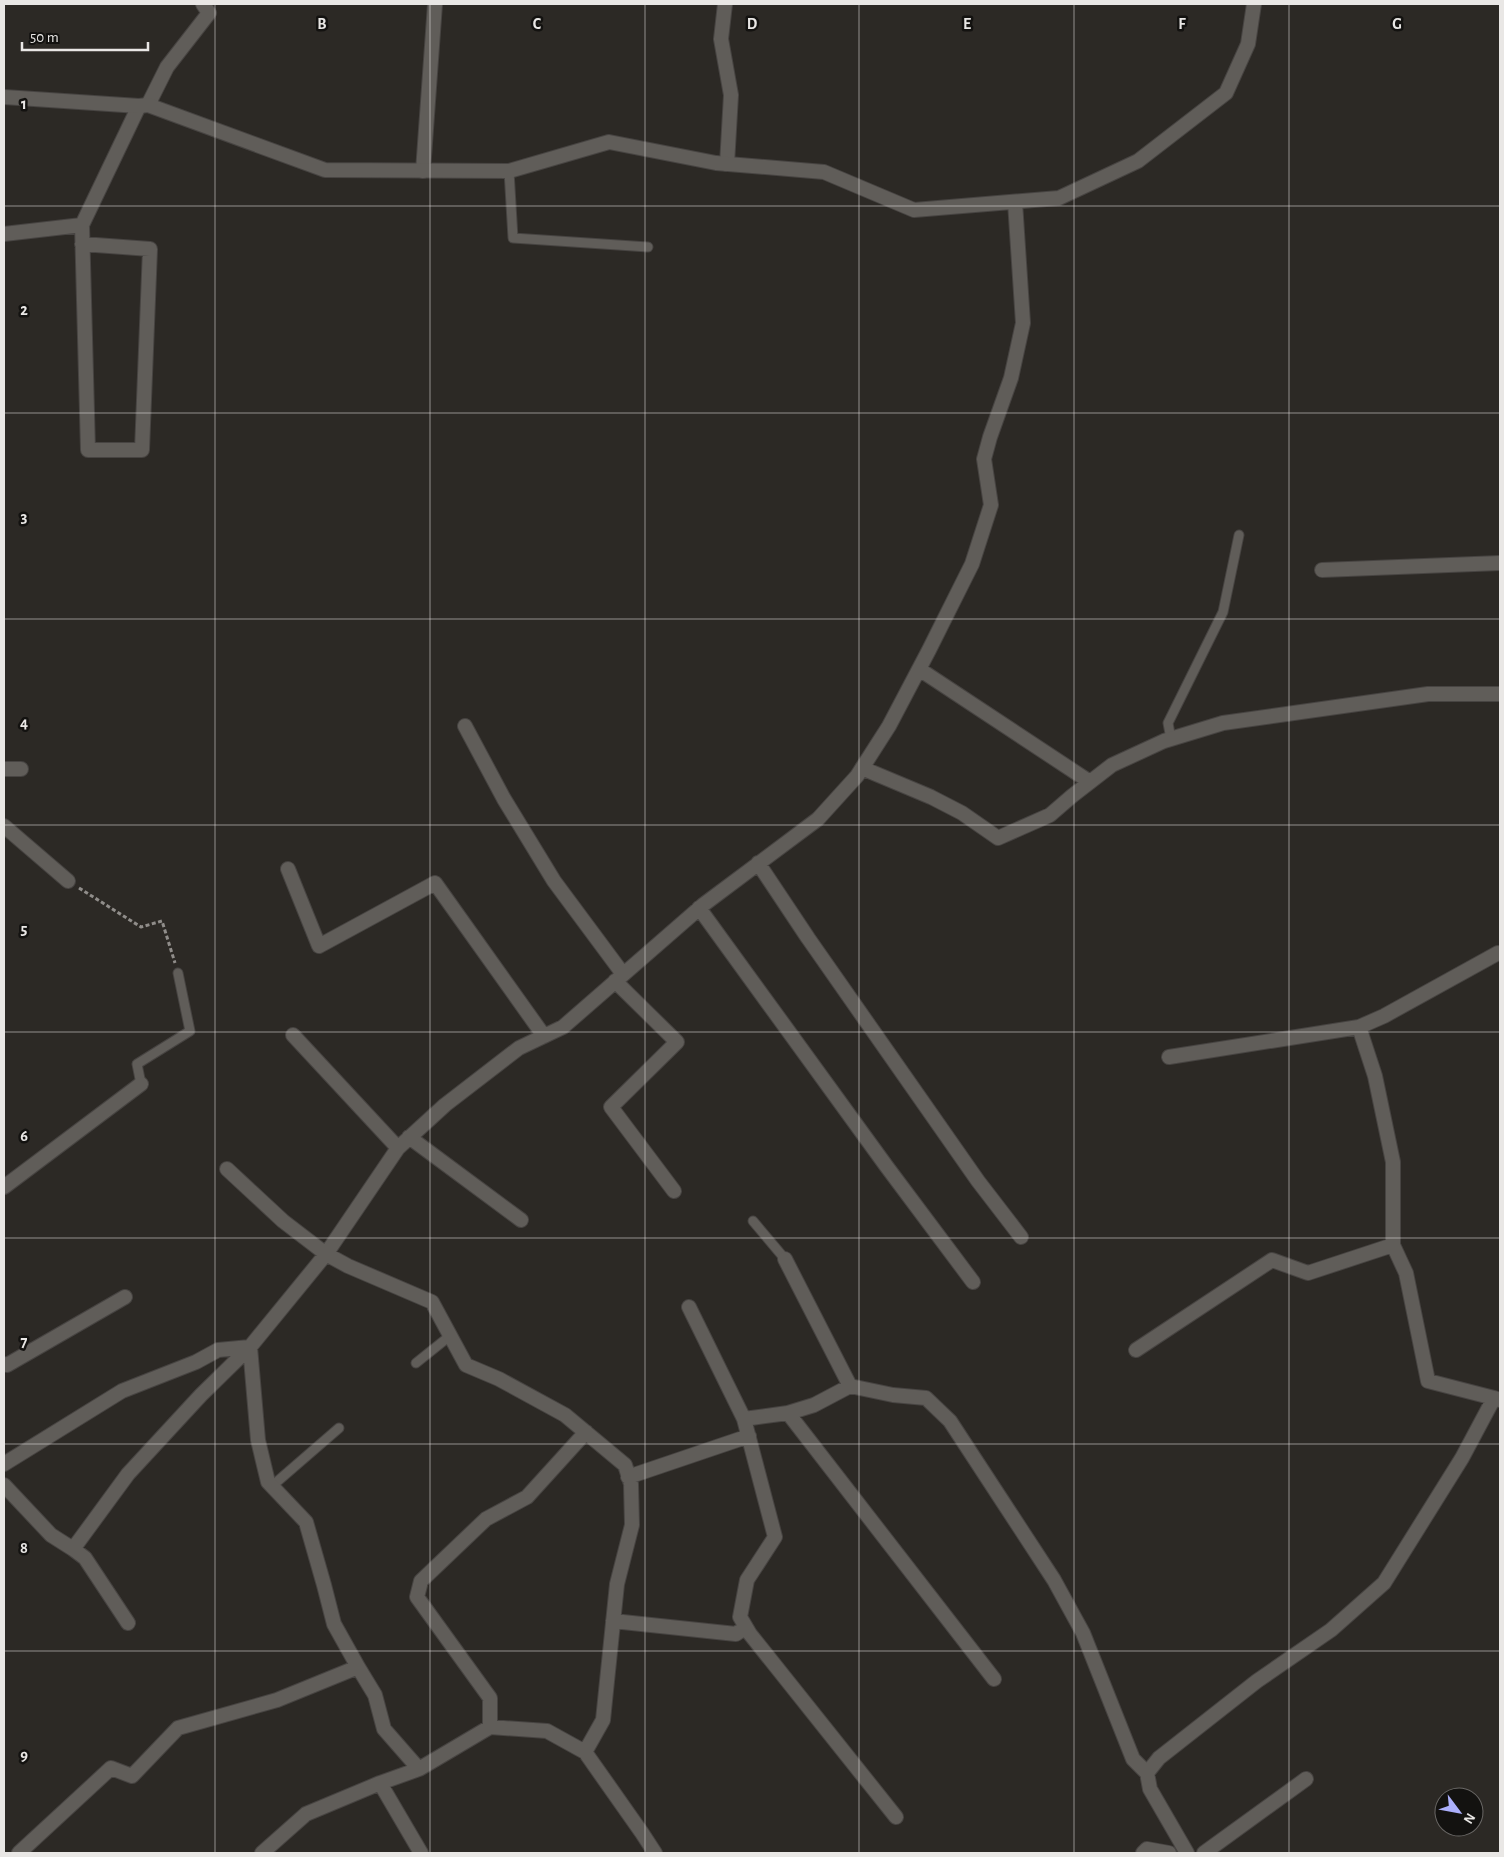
<svg xmlns="http://www.w3.org/2000/svg" width="1504" height="1857" viewBox="0 0 1504 1857" font-family="'Alegreya Sans',sans-serif">
<style>
.lines{fill:none;stroke-linecap:round;stroke-linejoin:round}
.service-casing{stroke:#474442;stroke-width:11}
.minor-casing{stroke:#474442;stroke-width:16}
.tertiary-casing{stroke:#474442;stroke-width:16}
.path{stroke:#908d8a;stroke-width:3;stroke-dasharray:4 2.5;stroke-linecap:butt}
.service{stroke:#605d59;stroke-width:9}
.minor{stroke:#605d59;stroke-width:14}
.tertiary{stroke:#605d59;stroke-width:14}
.grid{fill:none;stroke:#e9e7e5;stroke-width:1;stroke-opacity:0.55}
.grid-label{font-size:16px;text-anchor:middle;font-weight:bold;fill:#e9e7e5;stroke:#131210;stroke-width:5;stroke-linejoin:round;paint-order:stroke}
</style>
<rect width="100%" height="100%" fill="#2c2925"/>
<g class="lines">
<defs>
<path id="service" d="M 509,171 L 513,238 L 648,247
M 1171,739 L 1168,723 L 1223,612 L 1239,535
M 141,1084 L 137,1064 L 190,1031 L 178,973
M 753,1221 L 785,1259
M 416,1363 L 451,1335
M 272,1486 L 339,1428"/>
<path id="minor" d="M 725,4 L 721,39 L 731,95 L 727,164
M 148,105 L 167,67 L 209,13 L 203,4
M 423,171 L 435,4
M 82,225 L 88,450 L 142,450 L 150,249 L 82,244
M 4,234 L 82,225 L 139,106
M 1322,570 L 1500,563
M 919,669 L 1090,782
M 465,726 L 504,799 L 554,881 L 623,974
M 862,768 L 931,797 L 962,813 L 998,838 L 1050,815 L 1072,796 L 1112,765 L 1164,741 L 1223,723 L 1428,694 L 1500,694
M 4,769 L 21,769
M 4,826 L 68,881
M 758,863 L 808,938 L 978,1181 L 1021,1237
M 288,869 L 319,946 L 435,883 L 544,1036
M 699,908 L 887,1167 L 973,1282
M 615,981 L 677,1042 L 611,1107 L 674,1191
M 1359,1027 L 1375,1076 L 1393,1162 L 1393,1245 L 1406,1273 L 1428,1381 L 1494,1398
M 293,1035 L 398,1148
M 1169,1057 L 1359,1027 L 1384,1016 L 1498,953
M 409,1137 L 521,1220
M 4,1187 L 141,1084
M 785,1259 L 850,1386 L 814,1405 L 788,1413
M 689,1307 L 744,1419 L 775,1537 L 747,1580 L 740,1617 L 750,1634 L 896,1817
M 1136,1350 L 1272,1260 L 1308,1273 L 1393,1245
M 4,1364 L 7,1365 L 125,1297
M 850,1386 L 893,1395 L 926,1398 L 950,1421 L 1054,1580 L 1083,1633 L 1133,1759 L 1147,1773
M 744,1419 L 788,1413 L 994,1679
M 4,1464 L 122,1391 L 196,1362 L 218,1350 L 250,1347 L 258,1440 L 268,1482 L 306,1522 L 324,1585 L 334,1624 L 358,1667 L 277,1700 L 178,1728 L 132,1776 L 111,1768 L 19,1853
M 628,1477 L 749,1436
M 4,1485 L 51,1535 L 73,1549 L 128,1474 L 201,1395 L 250,1347 L 326,1254 L 283,1221 L 227,1169
M 73,1549 L 85,1558 L 128,1623
M 613,1621 L 736,1634 L 746,1627
M 358,1667 L 375,1695 L 384,1729 L 419,1769
M 490,1727 L 547,1731 L 585,1752 L 642,1833 L 655,1853
M 585,1752 L 603,1720 L 617,1584 L 632,1525 L 631,1484 L 625,1465 L 565,1415 L 499,1379 L 466,1365 L 432,1302 L 348,1266 L 326,1254 L 398,1148 L 445,1105 L 519,1048 L 563,1027 L 703,905 L 818,819 L 857,776 L 889,726 L 929,650 L 972,564 L 991,505 L 984,459 L 990,437 L 1011,378 L 1023,323 L 1015,202
M 380,1783 L 421,1853
M 262,1853 L 306,1814 L 380,1783 L 419,1769 L 490,1727 L 490,1698 L 417,1597 L 421,1581 L 486,1519 L 527,1497 L 586,1432
M 1143,1853 L 1147,1849 L 1169,1853
M 1187,1853 L 1150,1789 L 1147,1773 L 1159,1758 L 1257,1681 L 1331,1630 L 1384,1583 L 1462,1458 L 1494,1398 L 1500,1400
M 1204,1853 L 1306,1779"/>
<path id="tertiary" d="M 4,97 L 139,106 L 148,105 L 325,170 L 509,171 L 609,142 L 716,163 L 824,172 L 914,210 L 1059,198 L 1138,161 L 1226,93 L 1248,44 L 1254,4"/>
</defs>
<use href="#service" class="service-casing"/>
<use href="#minor" class="minor-casing"/>
<use href="#tertiary" class="tertiary-casing"/>
<path class="path" d="M 79,888 L 141,927 L 162,921 L 175,963"/>
<use href="#service" class="service"/>
<use href="#minor" class="minor"/>
<use href="#tertiary" class="tertiary"/>
</g>
<path class="grid" d="M 215,4 L 215,1853M 430,4 L 430,1853M 645,4 L 645,1853M 859,4 L 859,1853M 1074,4 L 1074,1853M 1289,4 L 1289,1853M 4,206 L 1500,206M 4,413 L 1500,413M 4,619 L 1500,619M 4,825 L 1500,825M 4,1032 L 1500,1032M 4,1238 L 1500,1238M 4,1444 L 1500,1444M 4,1651 L 1500,1651"/>
<g class="grid-label">
<text x="322" y="29">B</text>
<text x="537" y="29">C</text>
<text x="752" y="29">D</text>
<text x="967" y="29">E</text>
<text x="1182" y="29">F</text>
<text x="1397" y="29">G</text>
<text x="24" y="109">1</text>
<text x="24" y="315">2</text>
<text x="24" y="522">3</text>
<text x="24" y="728">4</text>
<text x="24" y="934">5</text>
<text x="24" y="1141">6</text>
<text x="24" y="1347">7</text>
<text x="24" y="1553">8</text>
<text x="24" y="1760">9</text>
</g>
<rect width="1504" height="1857" fill="none" stroke="#e9e7e5" stroke-width="10"/>
<g transform="translate(1459 1812) rotate(122)"><circle r="24" fill="#131210" stroke="#696765"/>
<path d="M0-4L9 19L0 12L-9 19Z" fill="#abaffb"/>
<text y="-8" font-size="14" font-weight="bold" text-anchor="middle" fill="#e9e7e5">N</text>
</g>
<path d="M22 42v8h126v-8" fill="none" stroke="#e9e7e5" stroke-width="2.5"/>
<text x="30" y="42" font-size="15" fill="#e9e7e5" stroke="#131210" stroke-width="4" paint-order="stroke">50 m</text>
</svg>
